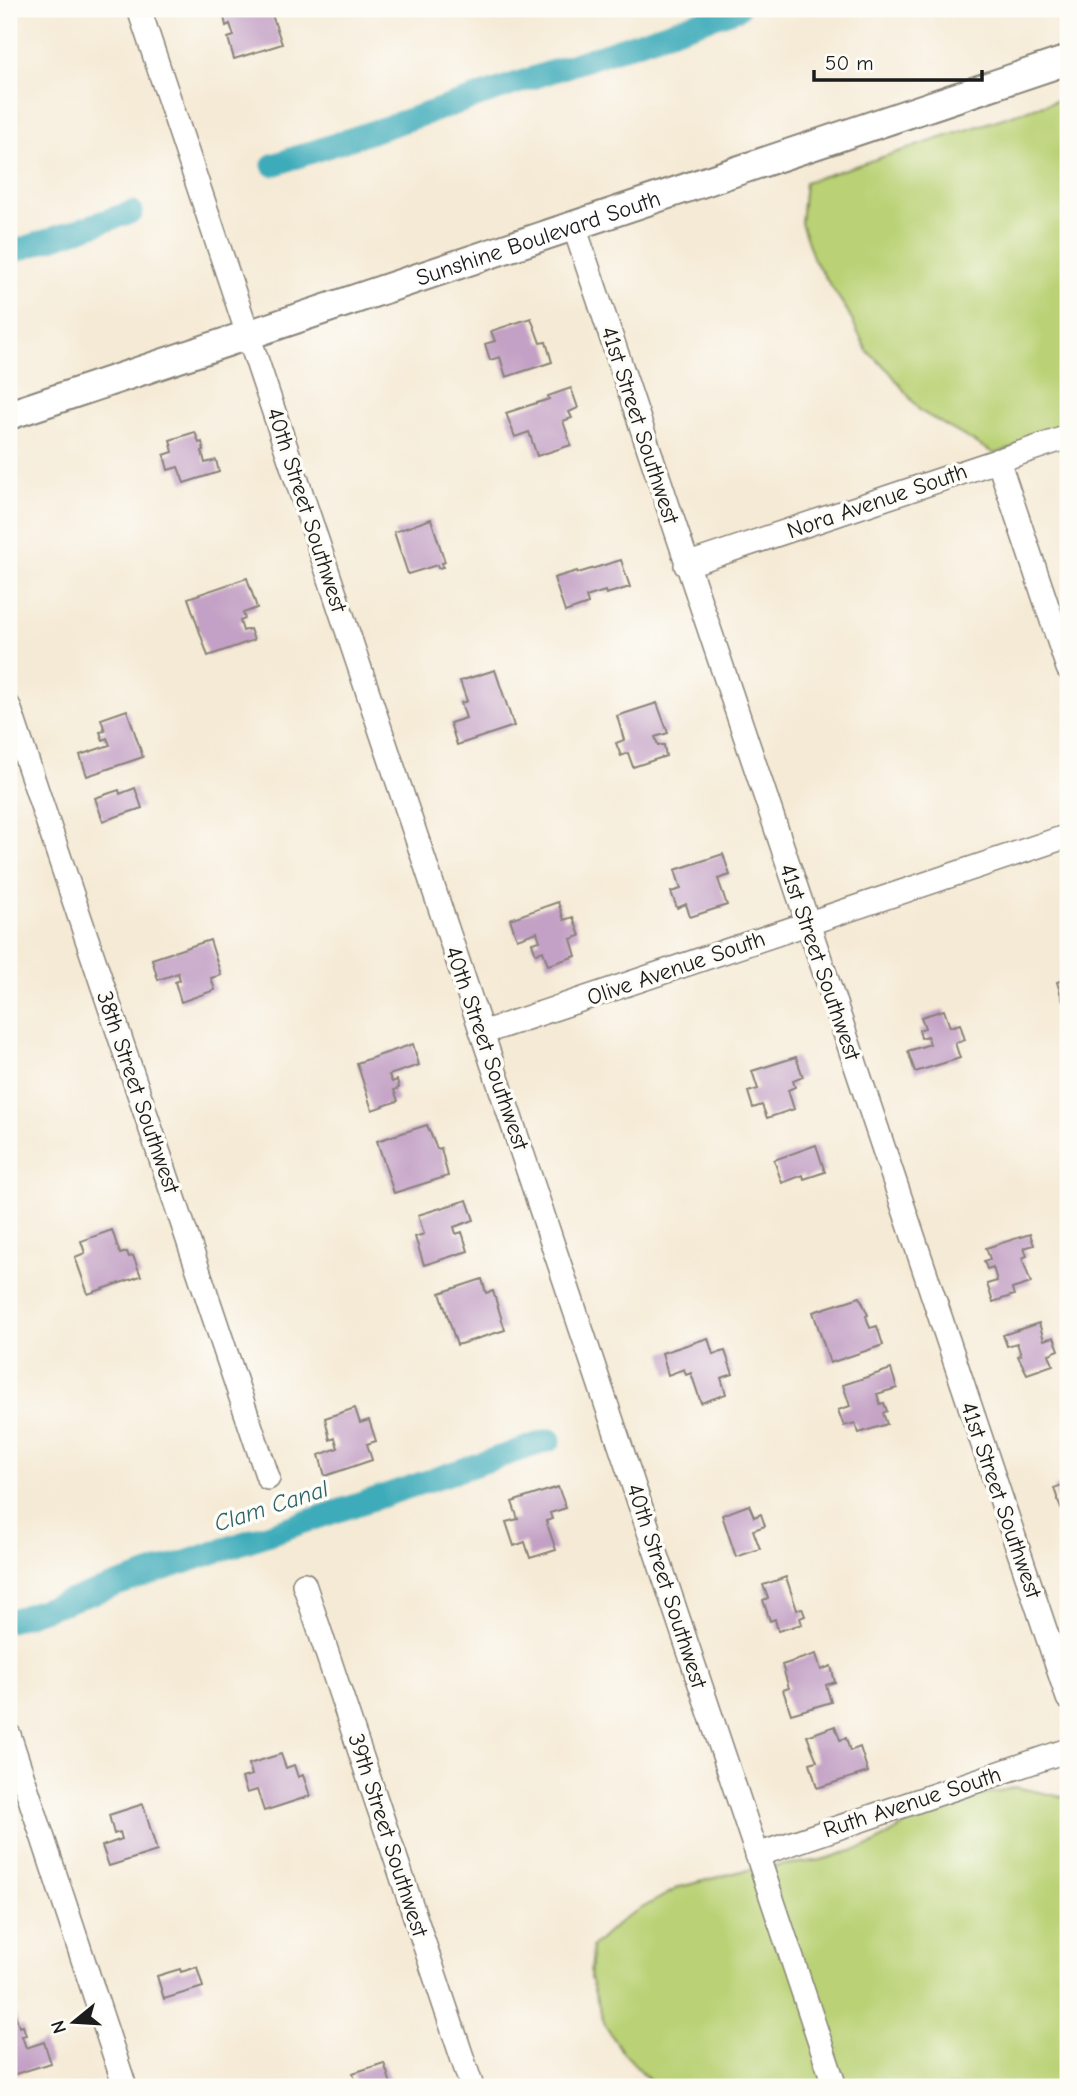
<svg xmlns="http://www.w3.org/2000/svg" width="1077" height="2096" viewBox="0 0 1077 2096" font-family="'Comic Neue',sans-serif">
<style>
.green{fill:#bad175;stroke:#6b7648;stroke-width:2}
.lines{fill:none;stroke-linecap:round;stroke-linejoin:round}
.canal{stroke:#3cabb9;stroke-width:23}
.building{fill:#c3a0c5}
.minor-casing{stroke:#888378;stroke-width:26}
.tertiary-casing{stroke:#888378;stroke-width:32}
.minor{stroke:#fff;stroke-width:23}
.tertiary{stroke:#fff;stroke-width:28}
.labels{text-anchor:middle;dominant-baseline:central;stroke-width:7;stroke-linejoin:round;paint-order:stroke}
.street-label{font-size:23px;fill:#1c1c1c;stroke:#fdfcf7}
.water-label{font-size:24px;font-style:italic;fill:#2c646a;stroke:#fdfcf7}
</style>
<rect width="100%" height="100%" fill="#fdfcf7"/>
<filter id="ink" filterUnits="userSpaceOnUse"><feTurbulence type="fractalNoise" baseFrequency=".0143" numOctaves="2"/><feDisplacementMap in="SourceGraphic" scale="14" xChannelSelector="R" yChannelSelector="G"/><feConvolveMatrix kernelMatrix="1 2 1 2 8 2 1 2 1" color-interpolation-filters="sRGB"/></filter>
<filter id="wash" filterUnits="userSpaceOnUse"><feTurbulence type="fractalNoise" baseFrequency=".00686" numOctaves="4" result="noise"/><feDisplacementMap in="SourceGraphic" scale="28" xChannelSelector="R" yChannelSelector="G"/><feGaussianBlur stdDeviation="1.57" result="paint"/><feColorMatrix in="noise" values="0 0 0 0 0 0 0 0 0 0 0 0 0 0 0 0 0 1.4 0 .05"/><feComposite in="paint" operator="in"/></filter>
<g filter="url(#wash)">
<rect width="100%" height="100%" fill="#f5ead5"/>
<path class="green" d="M 1068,97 L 1068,429 L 995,454 L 920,411 L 889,371 L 867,351 L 848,312 L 814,260 L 801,223 L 805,182 Z
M 1015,1787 L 1068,1798 L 1068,2087 L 656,2087 L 621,2050 L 605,2025 L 590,1978 L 592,1947 L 624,1918 L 680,1887 L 742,1871 L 821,1860 L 872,1845 L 913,1820 L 947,1805 Z"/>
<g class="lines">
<path class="canal" d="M 273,165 L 738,9
M 9,253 L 132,212
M 9,1621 L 550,1440"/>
</g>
<g id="blocks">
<path class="building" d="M 224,9 L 270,9 L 282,44 L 234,59 L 228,38 L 234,36 L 230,24 L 226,26 L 224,17 L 228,16 Z
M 531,318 L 540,343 L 546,342 L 552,362 L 506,377 L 500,357 L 490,360 L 485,344 L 495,341 L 491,331 Z
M 571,388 L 578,408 L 569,412 L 572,418 L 563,421 L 571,445 L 537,456 L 529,432 L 515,437 L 506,413 L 549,399 L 548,396 Z
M 195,432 L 199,443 L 202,442 L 204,450 L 202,451 L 205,463 L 216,460 L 219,472 L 184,483 L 178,467 L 168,470 L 164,455 L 173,452 L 170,440 Z
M 431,519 L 445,562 L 442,563 L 443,567 L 438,568 L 437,565 L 408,574 L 394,532 Z
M 621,560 L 630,587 L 606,594 L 605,591 L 586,597 L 588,604 L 565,612 L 554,578 L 577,571 L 578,573 Z
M 247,578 L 257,608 L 243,613 L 245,619 L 240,621 L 243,631 L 250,629 L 254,640 L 208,656 L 188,598 Z
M 495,670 L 514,726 L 457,745 L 450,723 L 466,718 L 461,703 L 467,701 L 460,681 Z
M 657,703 L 668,733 L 655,737 L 658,745 L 664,745 L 666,756 L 633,767 L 628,753 L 621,756 L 616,743 L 624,740 L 617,716 Z
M 127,710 L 143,757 L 87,776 L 80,755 L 110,745 L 107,738 L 103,740 L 100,732 L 105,731 L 101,719 Z
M 135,788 L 142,808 L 103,821 L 95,798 L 119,790 L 120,794 Z
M 723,854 L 730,875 L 718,879 L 727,905 L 690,917 L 686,904 L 677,908 L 671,892 L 681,889 L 675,870 Z
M 558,902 L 564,920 L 573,917 L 580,936 L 571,939 L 576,956 L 548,965 L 543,951 L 536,954 L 532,943 L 540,941 L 537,932 L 517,939 L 510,919 Z
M 210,940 L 221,975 L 211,978 L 215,990 L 181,1002 L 175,982 L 180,980 L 178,973 L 158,980 L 152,959 Z
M 1068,965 L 1068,1000 L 1063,1002 L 1057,982 L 1067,979 L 1063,967 Z
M 944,1010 L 950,1027 L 960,1024 L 965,1040 L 955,1043 L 960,1058 L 915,1072 L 908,1051 L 930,1044 L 927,1036 L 921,1038 L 919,1030 L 925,1028 L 921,1017 Z
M 413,1044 L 419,1065 L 389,1075 L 392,1082 L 397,1080 L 399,1088 L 394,1090 L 398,1101 L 372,1110 L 357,1063 Z
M 796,1057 L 803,1077 L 793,1081 L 795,1087 L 788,1090 L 794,1109 L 767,1118 L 762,1105 L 753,1108 L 748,1092 L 758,1089 L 752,1071 Z
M 427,1125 L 437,1149 L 441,1148 L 448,1176 L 394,1193 L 377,1141 Z
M 816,1145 L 825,1172 L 804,1179 L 803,1175 L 782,1183 L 774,1160 Z
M 467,1200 L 474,1220 L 454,1227 L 456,1234 L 462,1232 L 468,1251 L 424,1265 L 415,1237 L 424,1234 L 418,1215 Z
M 112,1230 L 120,1254 L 127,1252 L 129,1257 L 133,1256 L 141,1276 L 88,1294 L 75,1257 L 85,1253 L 81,1241 Z
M 1030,1234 L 1034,1245 L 1024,1248 L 1027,1256 L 1022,1258 L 1031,1283 L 1012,1289 L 1014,1295 L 993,1302 L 987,1284 L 997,1281 L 993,1267 L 987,1269 L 984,1261 L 990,1259 L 986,1248 Z
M 482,1279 L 486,1293 L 493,1291 L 505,1330 L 457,1345 L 440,1293 Z
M 860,1297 L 868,1315 L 866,1316 L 870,1328 L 877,1326 L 883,1345 L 830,1363 L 813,1312 Z
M 1039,1323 L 1044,1340 L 1054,1337 L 1059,1350 L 1049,1354 L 1053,1365 L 1027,1374 L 1018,1356 L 1021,1355 L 1017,1343 L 1007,1346 L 1003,1335 Z
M 708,1338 L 713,1354 L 725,1351 L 733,1374 L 721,1378 L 726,1394 L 701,1403 L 691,1373 L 686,1375 L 684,1369 L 668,1375 L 662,1353 Z
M 891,1369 L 897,1388 L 877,1394 L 880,1404 L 884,1403 L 887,1411 L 883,1413 L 887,1424 L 859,1433 L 855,1423 L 844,1426 L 838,1410 L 850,1406 L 843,1385 Z
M 355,1408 L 360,1423 L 369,1420 L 376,1441 L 367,1444 L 372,1460 L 325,1476 L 319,1455 L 338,1448 L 335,1438 L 330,1440 L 325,1418 Z
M 1068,1483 L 1068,1506 L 1061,1509 L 1054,1488 Z
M 558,1487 L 566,1508 L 550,1513 L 552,1519 L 546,1521 L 556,1550 L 530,1558 L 525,1542 L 514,1546 L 506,1522 L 518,1519 L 512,1502 Z
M 749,1505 L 754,1517 L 761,1514 L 765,1526 L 753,1530 L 760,1549 L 736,1557 L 722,1515 Z
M 786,1577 L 797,1610 L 802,1608 L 805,1616 L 800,1618 L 802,1624 L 778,1631 L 775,1619 L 770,1621 L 763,1600 L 768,1598 L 763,1585 Z
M 816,1654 L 821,1670 L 831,1666 L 835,1682 L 826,1685 L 831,1702 L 791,1714 L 783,1690 L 789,1688 L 782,1665 Z
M 835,1726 L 840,1740 L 846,1738 L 850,1751 L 860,1747 L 868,1772 L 817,1788 L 810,1763 L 817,1761 L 807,1736 Z
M 281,1754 L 286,1768 L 294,1765 L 298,1777 L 303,1775 L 310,1796 L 264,1811 L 257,1790 L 247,1793 L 242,1778 L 252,1775 L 249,1764 Z
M 143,1804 L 157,1851 L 109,1866 L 102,1846 L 122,1839 L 120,1832 L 114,1834 L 109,1815 Z
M 197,1967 L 203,1987 L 164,1999 L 157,1976 L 180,1969 L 181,1972 Z
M 14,2010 L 19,2027 L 23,2026 L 26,2035 L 22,2036 L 26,2048 L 44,2042 L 51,2063 L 9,2076 L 9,2012 Z
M 384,2063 L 392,2087 L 360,2087 L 357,2085 L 353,2073 Z"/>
</g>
</g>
<g filter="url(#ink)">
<use href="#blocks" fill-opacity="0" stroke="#888378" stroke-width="2"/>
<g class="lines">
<defs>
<path id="minor" d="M 139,9 L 835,2087
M 574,226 L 1068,1698
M 998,460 L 1068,668
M 686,565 L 1068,437
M 9,707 L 268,1478
M 482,1033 L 1068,836
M 304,1584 L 472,2087
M 9,1735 L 125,2087
M 757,1855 L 1068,1750"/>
<g id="tertiary">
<path id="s1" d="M 9,415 L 1068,60"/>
</g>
</defs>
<use href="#minor" class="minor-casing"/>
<use href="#tertiary" class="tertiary-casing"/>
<use href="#minor" class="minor"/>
<use href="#tertiary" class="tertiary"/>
</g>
</g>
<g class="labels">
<g class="street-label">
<text stroke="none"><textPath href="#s1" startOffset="558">Sunshine Boulevard South</textPath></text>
<text transform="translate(640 425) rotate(72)">41st Street Southwest</text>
<text transform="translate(877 501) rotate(-19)">Nora Avenue South</text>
<text transform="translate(307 510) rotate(72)">40th Street Southwest</text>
<text transform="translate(820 962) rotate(71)">41st Street Southwest</text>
<text transform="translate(676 968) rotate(-19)">Olive Avenue South</text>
<text transform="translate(487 1048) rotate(71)">40th Street Southwest</text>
<text transform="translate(138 1092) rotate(71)">38th Street Southwest</text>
<text transform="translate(1001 1500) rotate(71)">41st Street Southwest</text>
<text transform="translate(667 1586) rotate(72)">40th Street Southwest</text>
<text transform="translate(912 1802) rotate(-18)">Ruth Avenue South</text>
<text transform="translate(388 1835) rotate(72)">39th Street Southwest</text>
</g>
<g class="water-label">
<text transform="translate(271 1506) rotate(-18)">Clam Canal</text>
</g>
</g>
<rect width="1077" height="2096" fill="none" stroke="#fdfcf7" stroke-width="35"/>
<g transform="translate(74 2022) rotate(252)" stroke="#fdfcf7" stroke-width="5" paint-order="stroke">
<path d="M0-5L12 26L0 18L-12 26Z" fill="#1c1c1c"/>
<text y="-10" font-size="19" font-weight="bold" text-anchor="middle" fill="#1c1c1c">N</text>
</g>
<path d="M814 70v10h168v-10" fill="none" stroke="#1c1c1c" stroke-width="3.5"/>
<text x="825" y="70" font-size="21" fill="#1c1c1c" stroke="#fdfcf7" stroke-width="5" paint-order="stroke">50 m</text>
</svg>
